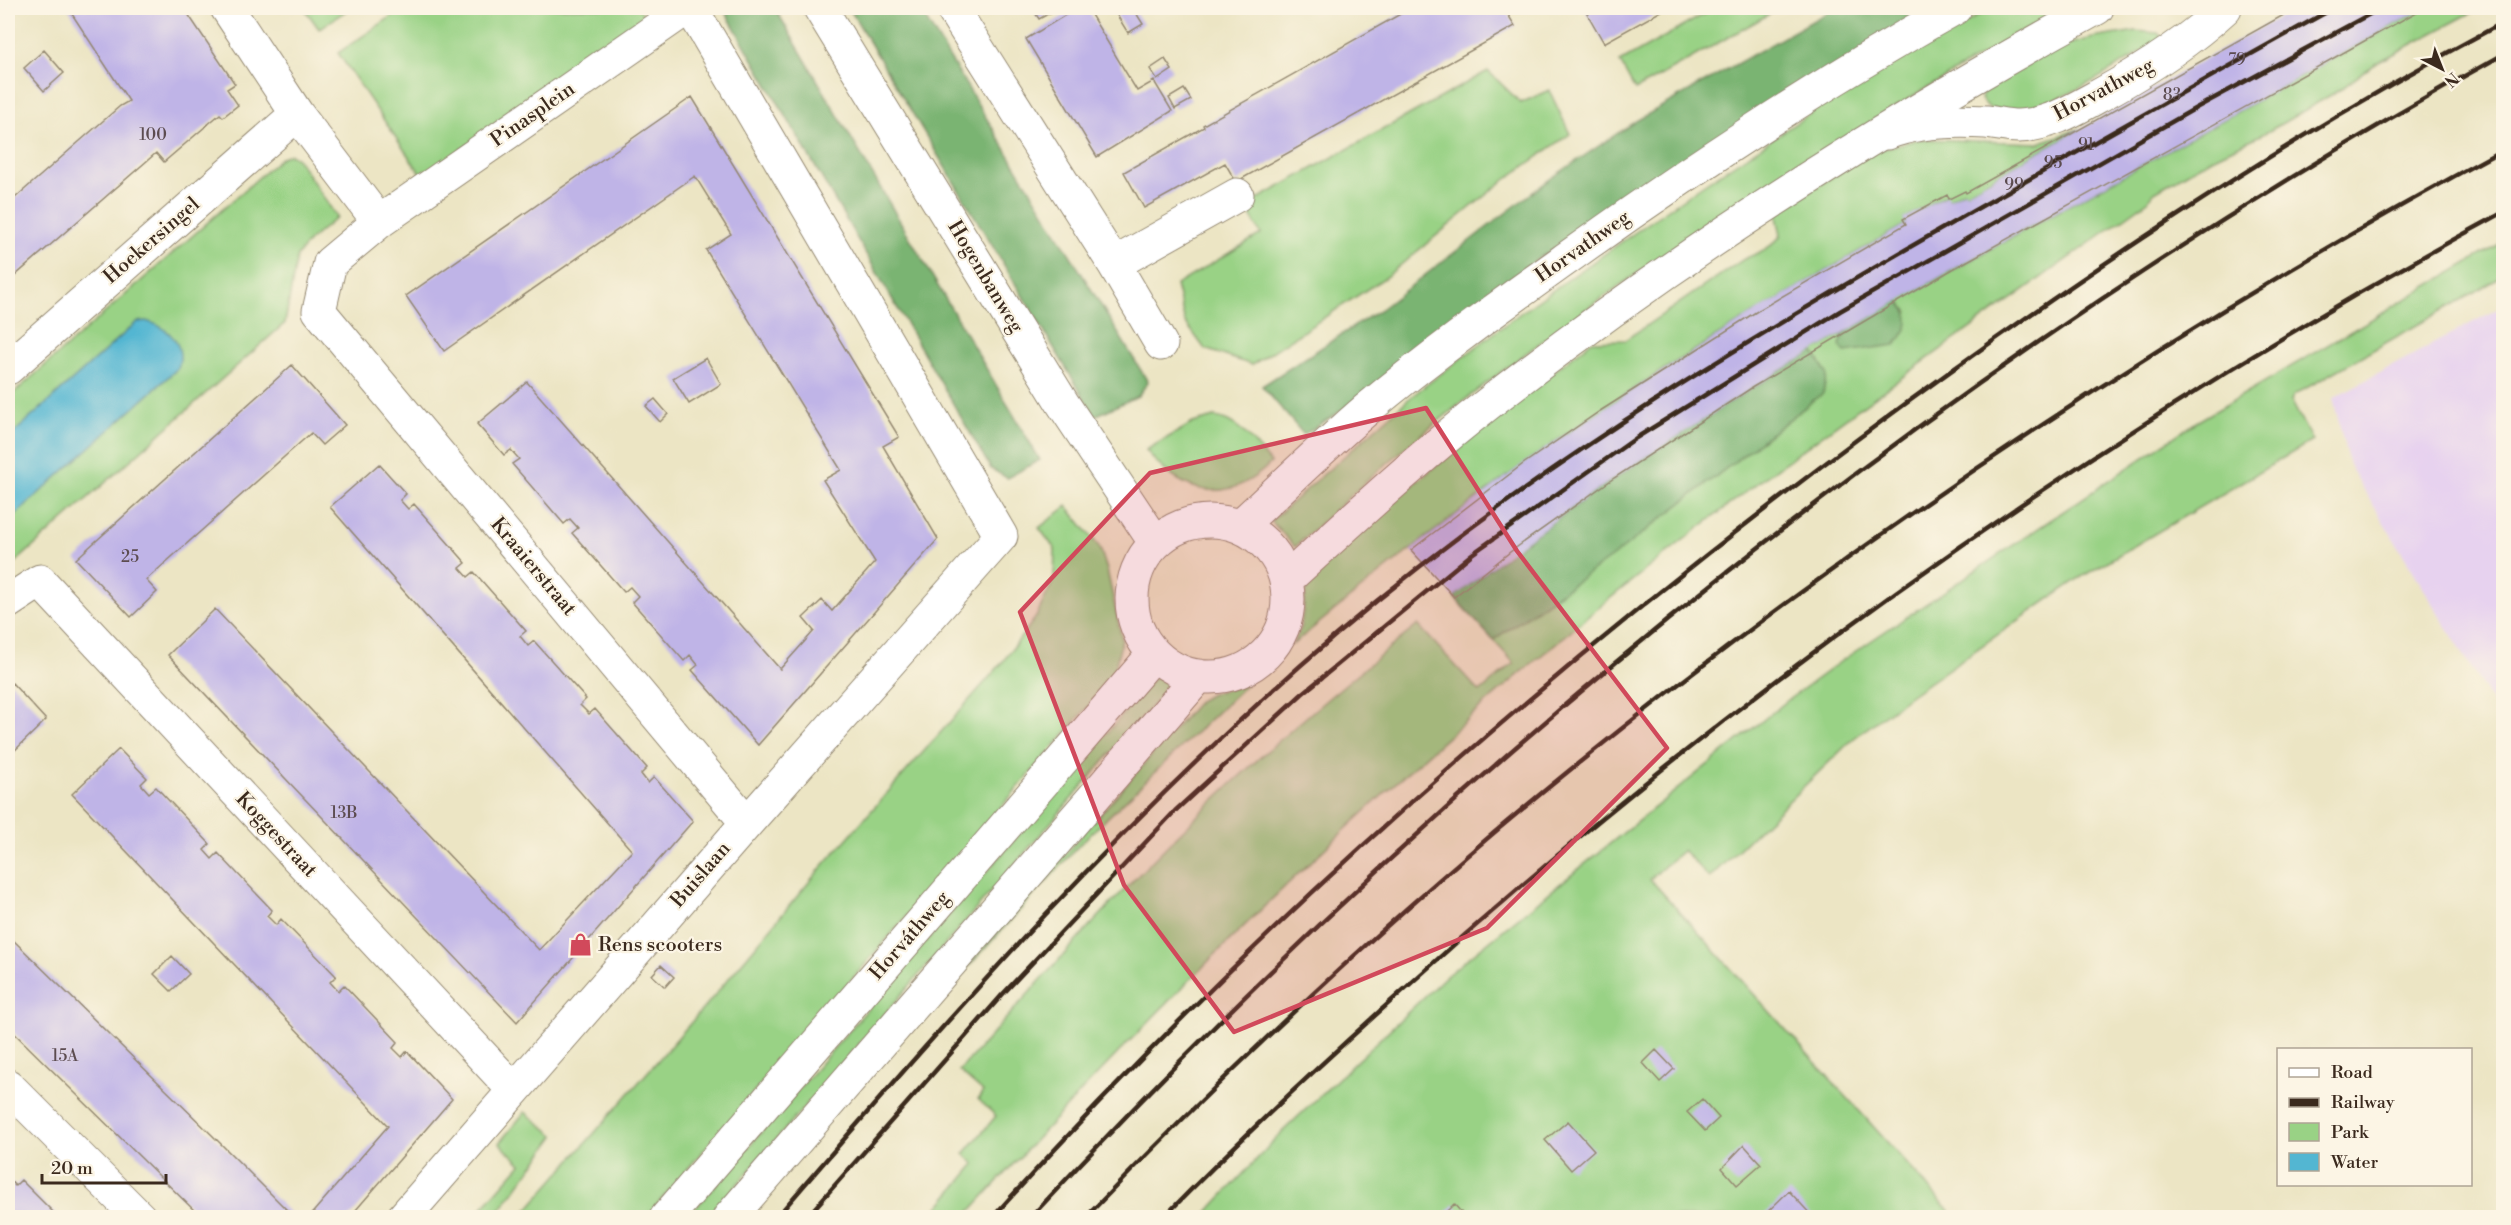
<svg xmlns="http://www.w3.org/2000/svg" width="2511" height="1225" viewBox="0 0 2511 1225" font-family="'Libre Bodoni',serif">
<style>
.built{fill:#e7d2ef}
.green{fill:#99d285;stroke:#6a7e52;stroke-width:1.5}
.forest{fill:#7ab472;stroke:#5a6f48;stroke-width:1.5}
.water{fill:#53b6d2;stroke:#477078;stroke-width:1.5}
.building{fill:#bfb4e7}
.lines{fill:none;stroke-linecap:round;stroke-linejoin:round}
.minor-casing{stroke:#948871;stroke-width:35}
.major-casing{stroke:#948871;stroke-width:35}
.minor{stroke:#fff;stroke-width:33}
.major{stroke:#fff;stroke-width:33}
.rail{stroke:#3b2a1e;stroke-width:4.5}
.marked{fill:#d1495b;fill-opacity:0.2;stroke:#d1495b;stroke-width:4.5;stroke-linejoin:round}
.labels{text-anchor:middle;dominant-baseline:central;stroke-width:4.5;stroke-linejoin:round;paint-order:stroke}
.number-label{font-size:16px;fill:#5c4c50}
.street-label{font-size:20px;fill:#3b2a1e;stroke:#fcf5e5}
.poi-label{font-size:20px;fill:#3b2a1e;stroke:#fcf5e5;text-anchor:start}
</style>
<rect width="100%" height="100%" fill="#fcf5e5"/>
<filter id="ink" filterUnits="userSpaceOnUse"><feTurbulence type="fractalNoise" baseFrequency=".0167" numOctaves="2"/><feDisplacementMap in="SourceGraphic" scale="12" xChannelSelector="R" yChannelSelector="G"/><feConvolveMatrix kernelMatrix="1 2 1 2 8 2 1 2 1" color-interpolation-filters="sRGB"/></filter>
<filter id="wash" filterUnits="userSpaceOnUse"><feTurbulence type="fractalNoise" baseFrequency=".008" numOctaves="4" result="noise"/><feDisplacementMap in="SourceGraphic" scale="24" xChannelSelector="R" yChannelSelector="G"/><feGaussianBlur stdDeviation="1.35" result="paint"/><feColorMatrix in="noise" values="0 0 0 0 0 0 0 0 0 0 0 0 0 0 0 0 0 1.4 0 .05"/><feComposite in="paint" operator="in"/></filter>
<g filter="url(#wash)">
<rect width="100%" height="100%" fill="#ece5c4"/>
<path class="built" d="M 2503,306 L 2503,720 L 2349,465 L 2333,398 Z"/>
<path class="green" d="M 304,8 L 350,8 L 319,29 Z
M 404,8 L 639,8 L 649,22 L 422,176 L 338,53 Z
M 1715,8 L 1780,8 L 1635,90 L 1620,62 Z
M 1992,8 L 2064,8 C 1832,141 1603,283 1397,455 C 1362,484 1329,516 1295,547 L 1271,521 L 1412,396 L 1519,314 L 1697,189 L 1817,109 L 1892,63 Z
M 2424,8 L 2480,8 L 2373,65 L 2341,89 L 2269,131 L 2212,158 L 2153,193 L 2148,201 C 1950,344 1749,481 1562,638 C 1349,816 1151,1011 965,1217 L 929,1218 L 975,1164 L 964,1154 L 996,1116 L 978,1099 L 983,1092 L 959,1071 C 1031,991 1102,910 1179,834 C 1254,759 1335,691 1418,625 L 1480,692 L 1514,663 L 1493,640 L 1612,557 L 1823,393 L 1827,374 L 1813,351 L 1843,334 L 1908,312 L 1899,300 Z
M 2136,31 L 2158,33 L 2162,38 L 2157,43 C 2122,63 2068,100 2030,108 C 2016,111 2003,110 1989,108 L 1981,99 L 1984,89 L 2050,49 L 2093,38 Z
M 1488,71 L 1521,103 L 1549,90 L 1570,134 L 1498,185 L 1386,277 L 1252,365 L 1205,349 L 1185,322 L 1176,285 L 1261,234 L 1245,206 Z
M 2079,129 L 1966,193 L 1964,191 L 1949,199 L 1946,195 L 1904,219 L 1906,224 C 1775,300 1644,377 1521,466 C 1442,523 1367,584 1292,645 L 1300,630 L 1306,590 L 1315,574 L 1370,519 L 1592,341 L 1625,340 L 1744,259 C 1758,253 1772,248 1781,235 L 1776,212 L 1872,152 L 1919,139 L 2038,143 Z
M 290,154 L 297,158 L 337,217 L 309,241 L 297,256 L 285,323 L 8,569 L 8,521 L 178,368 L 137,322 L 8,438 L 8,398 L 282,157 Z
M 2503,242 L 2503,276 L 2294,395 L 2291,400 L 2312,441 L 2078,579 L 1911,695 L 1853,739 L 1709,878 L 1683,850 L 1650,879 L 1955,1217 L 1202,1218 L 1283,1131 L 1446,976 L 1788,700 L 1844,659 L 2193,424 Z
M 1214,417 C 1239,419 1256,446 1271,463 C 1228,506 1182,496 1146,450 L 1193,423 Z
M 1067,506 L 1100,548 L 1107,570 L 1122,639 L 1113,678 L 646,1217 L 520,1218 L 709,1002 L 820,869 L 1001,664 L 1036,617 L 1054,579 L 1055,549 L 1039,528 Z
M 1156,676 L 1171,684 L 709,1217 L 687,1218 Z
M 1247,684 L 1082,842 L 912,1029 L 1199,701 L 1213,693 Z
M 525,1112 L 555,1136 L 495,1217 L 474,1217 L 521,1164 L 499,1143 Z"/>
<path class="forest" d="M 723,8 L 775,8 L 1040,460 L 1007,478 L 991,469 Z
M 849,8 L 919,8 L 1148,382 L 1138,396 L 1095,416 Z
M 1835,8 L 1936,8 L 1574,234 L 1515,275 L 1359,399 L 1304,435 L 1262,386 L 1381,309 L 1550,179 L 1636,121 Z
M 1899,300 C 1914,320 1909,328 1895,345 L 1845,352 L 1840,346 L 1843,334 Z
M 1813,351 L 1827,374 L 1823,393 L 1612,557 L 1493,640 L 1454,597 C 1568,506 1689,426 1813,351 Z"/>
<path class="water" d="M 146,321 C 169,327 186,345 178,368 L 8,521 L 8,438 L 137,322 Z"/>
<g id="blocks">
<path class="building" d="M 68,8 L 184,8 L 235,84 L 227,89 L 238,105 L 223,117 L 220,114 L 164,162 L 156,153 L 9,281 L 8,204 L 120,106 L 129,101 Z
M 1032,8 L 1059,8 L 1039,19 Z
M 1077,8 L 1087,8 L 1137,91 L 1154,81 L 1172,111 L 1097,157 L 1026,39 Z
M 1121,8 L 1133,8 L 1143,24 L 1128,33 L 1115,12 Z
M 1411,8 L 1504,8 L 1515,26 L 1236,182 L 1225,163 L 1144,208 L 1124,172 L 1204,127 L 1203,125 Z
M 1584,8 L 1667,8 L 1604,43 Z
M 2296,8 L 2424,8 L 1953,269 L 1753,387 L 1614,478 L 1510,552 L 1454,597 L 1411,550 L 1523,464 L 1600,411 L 1759,310 L 1906,224 L 1903,219 L 1947,195 L 1949,199 L 1965,191 L 1966,193 Z
M 44,50 L 64,73 L 44,91 L 24,68 Z
M 1165,59 L 1172,70 L 1157,80 L 1150,69 Z
M 1184,89 L 1191,100 L 1175,109 L 1169,98 Z
M 692,97 L 899,437 L 883,446 L 938,539 L 758,745 L 692,670 L 698,665 L 690,655 L 684,661 L 632,602 L 638,596 L 630,587 L 624,592 L 572,533 L 578,528 L 570,519 L 564,524 L 512,464 L 519,459 L 511,450 L 504,455 L 477,424 L 527,382 L 780,669 L 814,631 L 803,618 L 822,600 L 832,611 L 875,562 L 823,480 L 841,470 L 706,250 L 731,234 L 695,176 L 444,351 L 406,296 Z
M 8,107 L 15,116 L 8,123 Z
M 706,358 L 721,384 L 689,404 L 673,378 Z
M 292,365 L 345,425 L 322,445 L 311,433 L 146,580 L 157,592 L 131,617 L 76,559 Z
M 655,399 L 668,414 L 660,422 L 646,406 Z
M 379,464 L 406,494 L 400,500 L 408,509 L 414,504 L 466,563 L 460,568 L 468,577 L 474,572 L 526,631 L 520,636 L 528,646 L 534,641 L 586,699 L 580,705 L 589,714 L 595,709 L 647,768 L 641,774 L 648,783 L 654,777 L 693,821 L 517,1022 L 168,655 L 215,609 L 539,950 L 632,851 L 330,507 Z
M 12,683 L 46,720 L 8,757 L 8,687 Z
M 119,749 L 147,778 L 141,784 L 149,793 L 156,787 L 210,844 L 204,850 L 212,859 L 218,853 L 272,910 L 267,916 L 276,925 L 281,919 L 336,976 L 330,982 L 338,991 L 344,985 L 398,1042 L 393,1048 L 402,1057 L 407,1051 L 452,1099 L 349,1218 L 308,1218 L 388,1126 L 72,794 Z
M 8,935 L 212,1135 L 295,1218 L 202,1218 L 8,1027 Z
M 172,956 L 189,974 L 171,991 L 154,974 Z
M 661,965 L 674,977 L 665,987 L 652,975 Z
M 1656,1050 L 1674,1069 L 1660,1082 L 1643,1063 Z
M 1702,1099 L 1719,1118 L 1705,1131 L 1687,1112 Z
M 1568,1121 L 1594,1150 L 1571,1170 L 1545,1140 Z
M 1744,1145 L 1761,1164 L 1737,1185 L 1722,1168 Z
M 8,1178 L 15,1186 L 21,1180 L 59,1218 L 8,1218 Z
M 1789,1191 L 1814,1218 L 1765,1218 L 1763,1216 Z
M 1454,1204 L 1466,1218 L 1440,1218 Z"/>
</g>
</g>
<g filter="url(#ink)">
<use href="#blocks" fill-opacity="0" stroke="#948871" stroke-width="1.5"/>
<g class="lines">
<defs>
<path id="minor" d="M 227,8 L 297,114 L 379,222
M 687,8 L 379,222 L 330,263 L 319,311 L 747,823
M 820,8 L 1063,404 L 1155,542
M 952,8 L 1114,264 L 1161,344
M 1887,133 C 1917,121 1953,120 1986,122 C 1996,123 2007,126 2018,126 C 2049,125 2075,109 2102,94 C 2147,69 2187,43 2225,8
M 1114,264 L 1237,195
M 8,368 L 297,114
M 8,602 L 40,581 L 513,1089
M 8,1086 L 140,1218
M 403,1218 L 747,823 L 1001,536 L 691,8"/>
<path id="major" d="M1132 599a78 78 0 1 1 156 0a78 78 0 1 1-156 0Z
M 1240,526 C 1282,487 1323,447 1367,409 C 1434,353 1506,302 1577,251 C 1699,164 1825,81 1955,8
M 1286,580 C 1347,525 1406,469 1470,418 C 1666,262 1878,128 2097,8
M 666,1218 L 1154,654
M 729,1218 L 1199,676"/>
</defs>
<use href="#minor" class="minor-casing"/>
<use href="#major" class="major-casing"/>
<use href="#minor" class="minor"/>
<use href="#major" class="major"/>
<path class="rail" d="M 776,1218 C 952,1013 1131,809 1337,634 C 1540,461 1771,325 2003,194 C 2113,132 2223,69 2334,8
M 806,1218 L 1002,995 L 1175,811 L 1302,694 L 1472,554 L 1636,438 L 1840,311 L 2196,108 L 2381,8
M 992,1218 C 1253,928 1546,671 1859,438 C 2064,286 2278,142 2504,22
M 1030,1218 C 1452,761 1959,354 2504,54
M 1085,1218 C 1236,1062 1396,911 1565,774 C 1857,537 2173,328 2504,149
M 1163,1218 C 1236,1143 1312,1072 1390,1002 C 1727,695 2102,429 2504,212"/>
</g>
</g>
<path class="marked" d="M 1426,408 L 1517,551 L 1667,748 L 1487,928 L 1234,1032 L 1124,885 L 1020,612 L 1150,473 Z"/>
<defs>
<symbol id="shop-bare" viewBox="-9 -9 18 18"><path d="M-5-2.5h2.3a2.7 3.5 0 0 1 5.4 0H5L5.5 6h-11ZM-1.5-2.5h3a1.5 2.3 0 0 0-3 0Z" fill="#d1495b" stroke="#fcf5e5" stroke-width="2.5" paint-order="stroke"/></symbol>
</defs>
<g fill-rule="evenodd">
<use href="#shop-bare" x="564" y="928" width="33" height="33"/>
</g>
<g class="labels">
<g class="number-label">
<text x="2237" y="60">79</text>
<text x="2172" y="95">83</text>
<text x="153" y="135">100</text>
<text x="2086" y="145">91</text>
<text x="2053" y="163">95</text>
<text x="2014" y="185">99</text>
<text x="130" y="557">25</text>
<text x="344" y="813">13B</text>
<text x="65" y="1056">15A</text>
</g>
<g class="street-label">
<text transform="translate(2104 90) rotate(-28)">Horvathweg</text>
<text transform="translate(533 115) rotate(-35)">Pinasplein</text>
<text transform="translate(152 241) rotate(-41)">Hoekersingel</text>
<text transform="translate(1583 247) rotate(-35)">Horvathweg</text>
<text transform="translate(985 277) rotate(59)">Hogenbanweg</text>
<text transform="translate(533 567) rotate(50)">Kraaierstraat</text>
<text transform="translate(276 835) rotate(47)">Koggestraat</text>
<text transform="translate(701 875) rotate(-49)">Buislaan</text>
<text transform="translate(910 936) rotate(-49)">Horváthweg</text>
</g>
<g class="poi-label">
<text x="598" y="945">Rens scooters</text>
</g>
</g>
<rect width="2511" height="1225" fill="none" stroke="#fcf5e5" stroke-width="30"/>
<rect x="2277" y="1048" width="195" height="138" fill="#fcf5e5" stroke="#afa495" stroke-width="1.5"/>
<rect x="2289" y="1068" width="30" height="9" fill="#ffffff" stroke="#afa495" stroke-width="1.5"/>
<text x="2331" y="1078" font-size="18" fill="#3b2a1e">Road</text>
<rect x="2289" y="1098" width="30" height="9" fill="#3b2a1e" stroke="#afa495" stroke-width="1.5"/>
<text x="2331" y="1108" font-size="18" fill="#3b2a1e">Railway</text>
<rect x="2289" y="1123" width="30" height="18" fill="#99d285" stroke="#afa495" stroke-width="1.5"/>
<text x="2331" y="1138" font-size="18" fill="#3b2a1e">Park</text>
<rect x="2289" y="1153" width="30" height="18" fill="#53b6d2" stroke="#afa495" stroke-width="1.5"/>
<text x="2331" y="1168" font-size="18" fill="#3b2a1e">Water</text>
<g transform="translate(2442 69) rotate(138)" stroke="#fcf5e5" stroke-width="4.5" paint-order="stroke">
<path d="M0-4.5L10 22L0 15L-10 22Z" fill="#3b2a1e"/>
<text y="-9" font-size="16" font-weight="bold" text-anchor="middle" fill="#3b2a1e">N</text>
</g>
<path d="M42 1174v9h124v-9" fill="none" stroke="#3b2a1e" stroke-width="3"/>
<text x="51" y="1174" font-size="18" fill="#3b2a1e" stroke="#fcf5e5" stroke-width="4.5" paint-order="stroke">20 m</text>
</svg>
